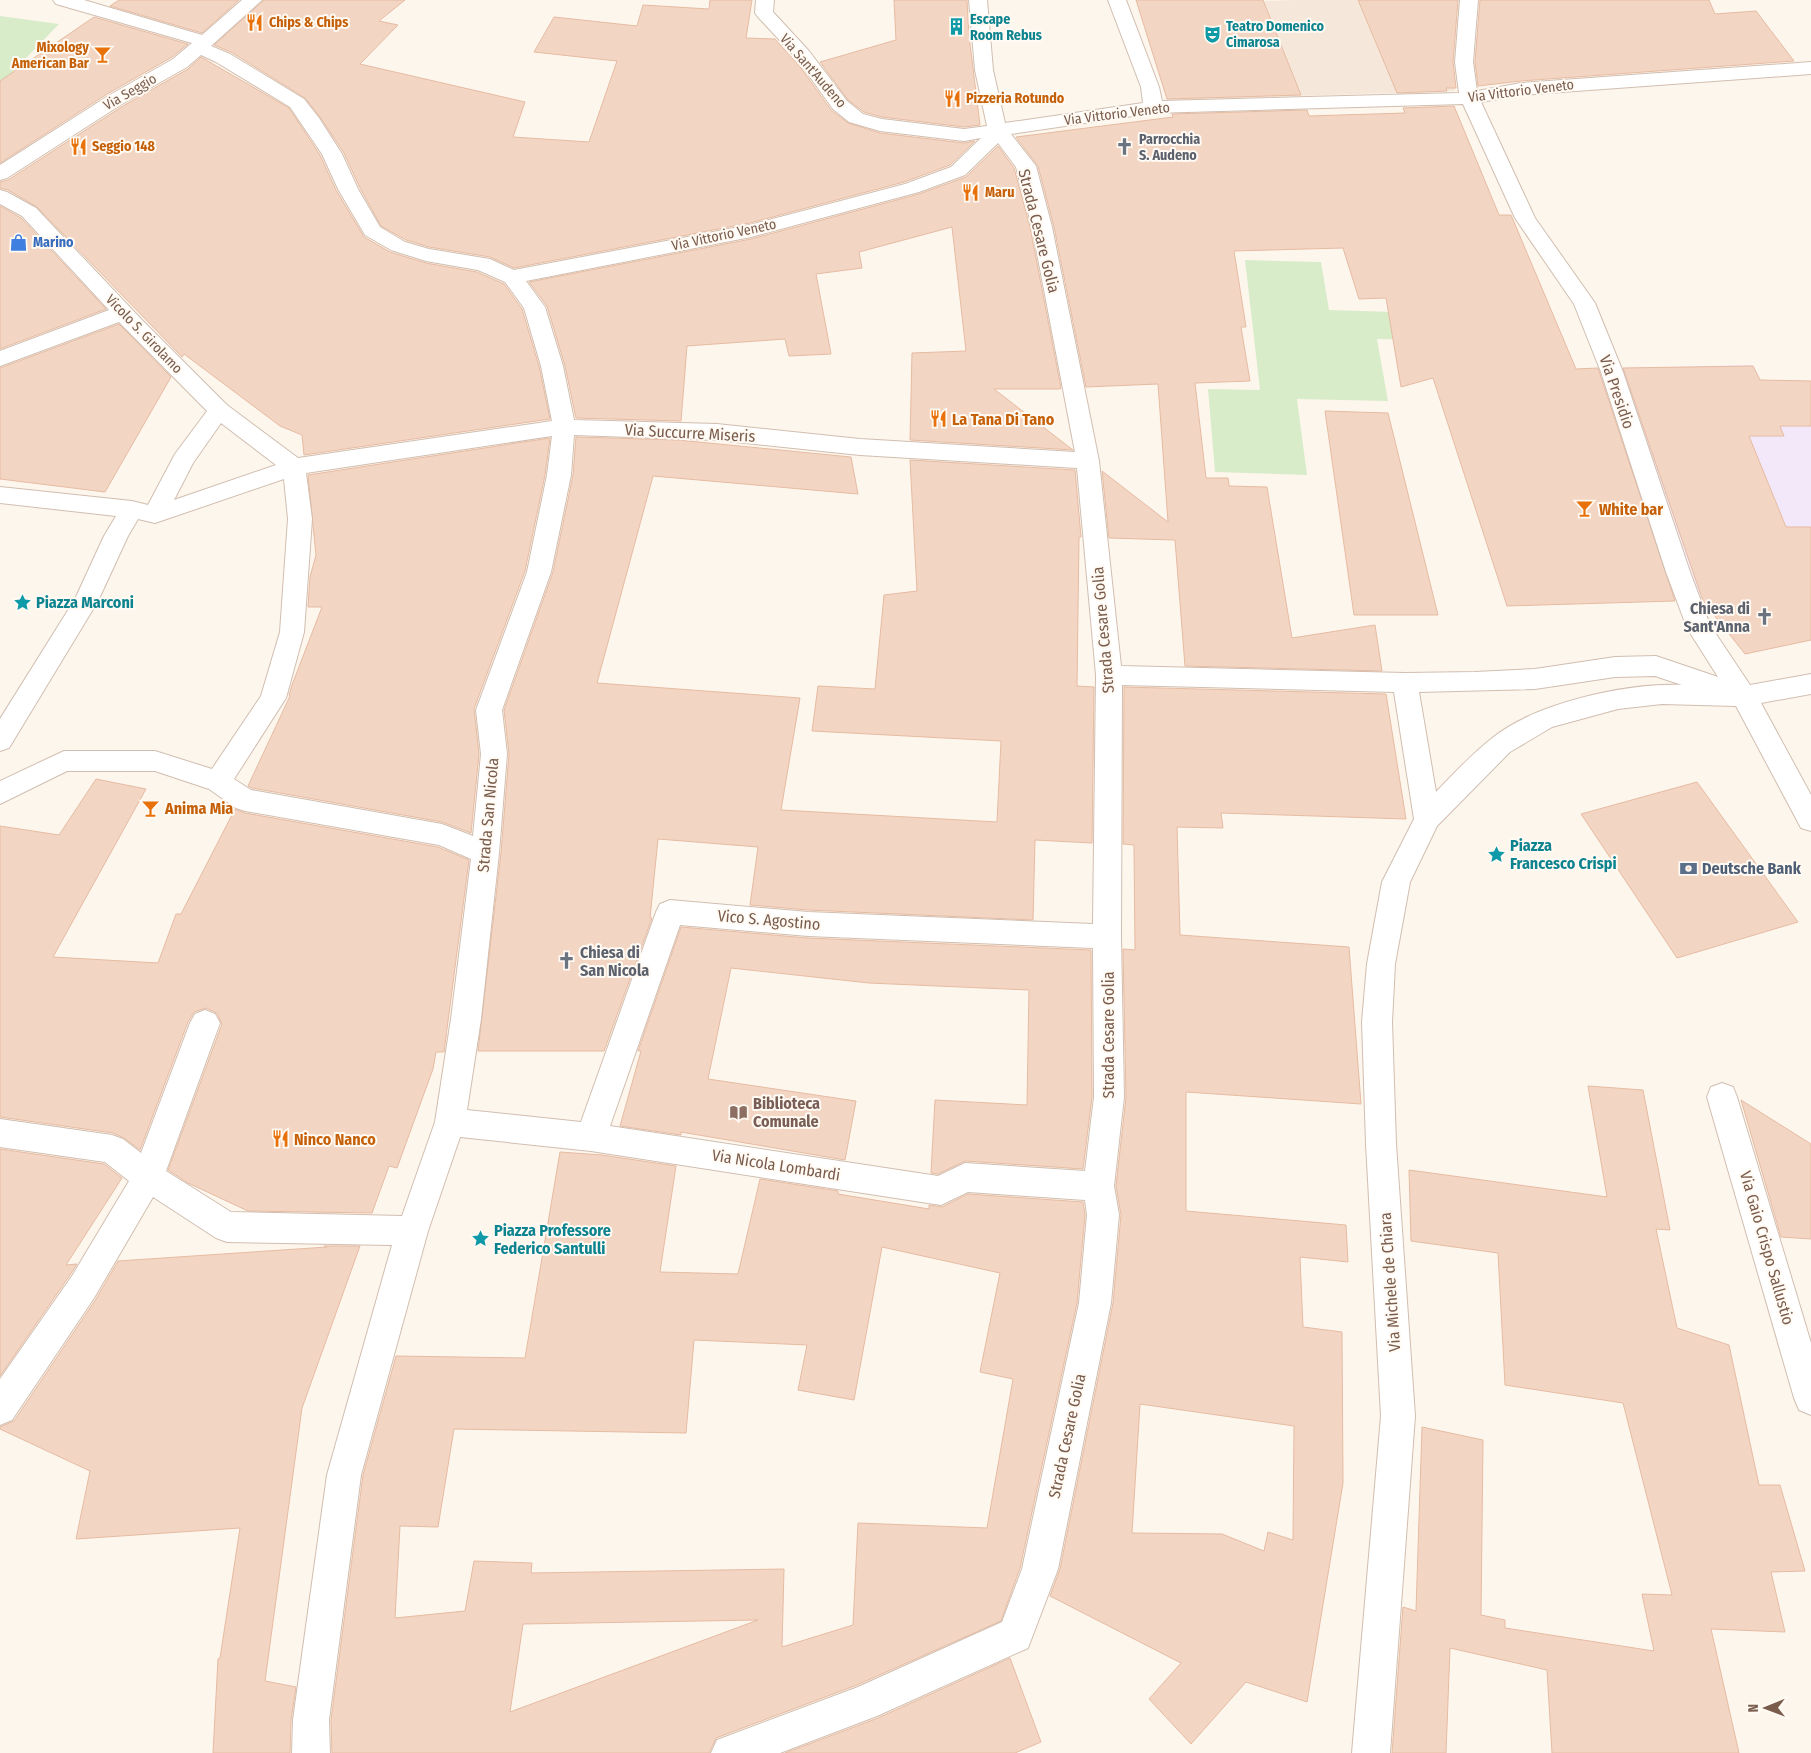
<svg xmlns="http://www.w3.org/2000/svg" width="1811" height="1753" viewBox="0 0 1811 1753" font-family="'Fira Sans Condensed',sans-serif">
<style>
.residential{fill:#f5e8da}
.education{fill:#f3e8fa}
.green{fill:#d8ecc9}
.building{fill:#f3d5c3;stroke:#e6bba3;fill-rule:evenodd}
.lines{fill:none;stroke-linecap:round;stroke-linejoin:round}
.minor-casing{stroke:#d1beb0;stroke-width:2}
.minor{fill:#fff;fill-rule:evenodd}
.labels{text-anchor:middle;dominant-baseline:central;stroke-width:4;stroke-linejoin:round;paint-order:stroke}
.far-culture-label{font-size:14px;font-weight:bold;fill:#0d838f;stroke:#fffaf3;text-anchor:start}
.far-food-label{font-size:14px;font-weight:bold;fill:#c56008;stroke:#fffaf3;text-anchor:start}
.far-street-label{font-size:14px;fill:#7a5c4d;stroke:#fffaf3}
.far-worship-label{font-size:14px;font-weight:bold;fill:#5b616d;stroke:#fffaf3;text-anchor:start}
.far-shop-label{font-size:14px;font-weight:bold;fill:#366cbe;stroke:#fffaf3;text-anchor:start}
.street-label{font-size:16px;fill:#7a5c4d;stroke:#fffaf3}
.food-label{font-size:16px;font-weight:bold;fill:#c56008;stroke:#fffaf3;text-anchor:start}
.culture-label{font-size:16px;font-weight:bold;fill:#0d838f;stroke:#fffaf3;text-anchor:start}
.worship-label{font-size:16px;font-weight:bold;fill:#5b616d;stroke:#fffaf3;text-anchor:end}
.service-label{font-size:16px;font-weight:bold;fill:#4e5e75;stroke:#fffaf3;text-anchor:start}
.education-label{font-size:16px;font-weight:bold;fill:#785e54;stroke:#fffaf3;text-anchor:start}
</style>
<rect width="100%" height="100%" fill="#fdf6ec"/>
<path class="residential" d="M 1297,0 L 1457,0 L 1451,56 L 1455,91 L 1167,100 L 1159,74 L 1289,66 L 1264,1 Z"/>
<path class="education" d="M 1753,365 L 1761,380 L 1811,381 L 1811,555 L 1749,585 L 1699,594 L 1622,368 Z"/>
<path class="green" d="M 0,16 L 59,24 L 0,85 Z
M 1245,260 L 1321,262 L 1329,310 L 1426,313 L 1432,340 L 1377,339 L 1388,401 L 1297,399 L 1307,475 L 1215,472 L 1208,389 L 1260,390 Z"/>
<path class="building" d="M 119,0 L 239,0 L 202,33 L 110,6 Z
M 264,0 L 405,0 L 379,21 L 398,25 L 360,64 L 525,102 L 513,137 L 589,142 L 617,61 L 534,52 L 554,17 L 637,26 L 643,5 L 709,9 L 710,0 L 752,0 L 746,38 L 775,39 L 801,68 L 831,110 L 848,123 L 880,133 L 964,143 L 975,141 L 950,165 L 904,182 L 750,223 L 514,268 L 490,257 L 429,247 L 406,240 L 381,226 L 360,188 L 344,153 L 320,117 L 305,98 L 231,52 L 214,45 Z
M 894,0 L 967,0 L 969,36 L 980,125 L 964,127 L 882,117 L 864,112 L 848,100 L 820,62 L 896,40 Z
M 1136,0 L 1263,0 L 1301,95 L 1167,99 Z
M 1358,0 L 1458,0 L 1453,62 L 1456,88 L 1446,88 L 1447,91 L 1397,93 Z
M 1480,0 L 1709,0 L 1715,14 L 1756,11 L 1794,61 L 1521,81 L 1478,86 L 1475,62 Z
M 94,17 L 188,44 L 172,57 L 107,94 L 0,163 L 0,81 Z
M 201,57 L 289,108 L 320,155 L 336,190 L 364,237 L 390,252 L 426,263 L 477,272 L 504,284 L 522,309 L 539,366 L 550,419 L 304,455 L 302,435 L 280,426 L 184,354 L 182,357 L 37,207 L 8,190 L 0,188 L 0,182 L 8,180 L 123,106 L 188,69 Z
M 1454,106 L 1499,215 L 1511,215 L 1576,369 L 1598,368 L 1675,601 L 1507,606 L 1433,378 L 1401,387 L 1386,298 L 1359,299 L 1343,248 L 1234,251 L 1246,327 L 1241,327 L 1250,381 L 1195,383 L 1206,478 L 1228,478 L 1229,486 L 1267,487 L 1292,638 L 1375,625 L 1382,671 L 1185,666 L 1175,540 L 1109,538 L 1102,471 L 1168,522 L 1158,384 L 1086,387 L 1054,227 L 1038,166 L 1016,137 L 1173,117 L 1172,114 L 1307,110 L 1309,116 L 1405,113 L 1403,108 Z
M 998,146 L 1014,168 L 1030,227 L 1061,388 L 1060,389 L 994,389 L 1073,450 L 910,440 L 912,353 L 966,351 L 952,227 L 859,252 L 862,268 L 816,274 L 831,354 L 789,356 L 785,339 L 687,346 L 681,421 L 576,418 L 565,366 L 547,306 L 529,282 L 751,239 L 919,194 L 966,177 Z
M 0,206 L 21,218 L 106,309 L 0,349 Z
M 119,324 L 171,377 L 105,492 L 0,479 L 0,368 Z
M 1753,366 L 1760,380 L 1811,381 L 1811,426 L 1780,426 L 1784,436 L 1749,436 L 1786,527 L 1811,527 L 1811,640 L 1745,654 L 1703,601 L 1623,368 Z
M 1325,411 L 1388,413 L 1438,615 L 1354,615 Z
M 576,437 L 678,440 L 851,457 L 858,494 L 653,476 L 597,683 L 800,698 L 781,810 L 997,822 L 1001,741 L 812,731 L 818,686 L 875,689 L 884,595 L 917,591 L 910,460 L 1075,470 L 1081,537 L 1079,537 L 1077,686 L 1094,687 L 1092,843 L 1035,840 L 1033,920 L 808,910 L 750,905 L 758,847 L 658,839 L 650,918 L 652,918 L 604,1051 L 478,1051 L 501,853 L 509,754 L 504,710 L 553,572 L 573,475 Z
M 550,438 L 545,475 L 525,571 L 474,709 L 479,754 L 471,833 L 442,822 L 252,788 L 248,786 L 290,696 L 289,695 L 292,685 L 322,607 L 308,607 L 310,577 L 316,555 L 308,475 Z
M 1124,687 L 1386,694 L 1406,819 L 1221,813 L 1223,828 L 1177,827 L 1180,935 L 1349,947 L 1361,1104 L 1186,1092 L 1186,1211 L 1346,1225 L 1348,1262 L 1300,1257 L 1303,1327 L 1342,1332 L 1343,1483 L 1307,1702 L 1246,1682 L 1191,1744 L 1149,1699 L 1181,1663 L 1050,1596 L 1060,1569 L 1113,1303 L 1121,1215 L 1116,1186 L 1126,1097 L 1123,949 L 1135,950 L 1134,845 L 1123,844 ZM 1140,1404 L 1294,1426 L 1293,1540 L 1268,1532 L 1264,1551 L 1222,1534 L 1132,1533 Z
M 96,779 L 146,789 L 53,957 L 158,963 L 176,914 L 181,914 L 235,809 L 245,813 L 438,847 L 469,860 L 444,1052 L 436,1052 L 433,1069 L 397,1168 L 389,1166 L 372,1213 L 248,1211 L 188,1183 L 168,1170 L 222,1024 L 217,1013 L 206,1008 L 194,1012 L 188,1022 L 140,1150 L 124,1138 L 113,1133 L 0,1117 L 0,826 L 59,835 Z
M 1697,782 L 1798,922 L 1677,958 L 1581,814 Z
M 681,927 L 808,938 L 1091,950 L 1092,1097 L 1083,1169 L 965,1161 L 938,1174 L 931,1173 L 935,1100 L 1027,1105 L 1029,990 L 869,983 L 731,968 L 708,1079 L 856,1101 L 845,1160 L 681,1132 L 681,1135 L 620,1126 L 641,1051 L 638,1051 Z
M 1588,1086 L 1643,1090 L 1670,1230 L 1656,1229 L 1677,1328 L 1729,1345 L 1759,1485 L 1780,1485 L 1805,1571 L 1771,1572 L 1785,1632 L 1711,1629 L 1739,1753 L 1552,1753 L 1547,1670 L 1450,1648 L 1446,1753 L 1392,1753 L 1403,1607 L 1416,1611 L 1422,1427 L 1483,1440 L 1481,1615 L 1505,1620 L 1505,1628 L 1654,1651 L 1642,1594 L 1672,1595 L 1623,1403 L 1505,1385 L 1498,1253 L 1411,1241 L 1409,1170 L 1607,1197 Z
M 1741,1100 L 1811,1144 L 1811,1239 L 1781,1237 Z
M 0,1149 L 104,1164 L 122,1178 L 66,1265 L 77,1264 L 70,1275 L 0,1376 Z
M 560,1152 L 602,1155 L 676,1166 L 660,1272 L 738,1274 L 760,1179 L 838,1191 L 838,1194 L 929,1209 L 929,1205 L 942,1207 L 968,1194 L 1083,1202 L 1085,1215 L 1077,1303 L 1020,1568 L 1001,1621 L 857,1685 L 716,1738 L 709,1753 L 332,1753 L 331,1720 L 363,1475 L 396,1356 L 525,1358 ZM 882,1247 L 1000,1273 L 980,1372 L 1013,1379 L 987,1528 L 858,1523 L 853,1625 L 782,1647 L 784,1569 L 531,1573 L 532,1563 L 474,1561 L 465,1611 L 395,1618 L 400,1526 L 438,1527 L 454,1429 L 686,1433 L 694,1340 L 807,1345 L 798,1390 L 854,1400 ZM 758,1620 L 510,1712 L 523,1624 Z
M 324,1246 L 360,1246 L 302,1408 L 265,1681 L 296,1687 L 291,1720 L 290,1753 L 213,1753 L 218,1659 L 220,1658 L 240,1528 L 76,1539 L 90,1471 L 0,1429 L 0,1427 L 14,1421 L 96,1299 L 118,1261 L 327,1247 Z
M 1010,1658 L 1041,1742 L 1015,1753 L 785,1753 L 878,1718 Z"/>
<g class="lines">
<defs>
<path id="minor" d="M 53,0 L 84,0 L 202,35 L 242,0 L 262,0 L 211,46 L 230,54 L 304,99 L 319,118 L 342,154 L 358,189 L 380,227 L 405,242 L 429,249 L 490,259 L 514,270 L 750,225 L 905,184 L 951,167 L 981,138 L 964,141 L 880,131 L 849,122 L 833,109 L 797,59 L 758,17 L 755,13 L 756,0 L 774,0 L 773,12 L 809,51 L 847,101 L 863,114 L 882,119 L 964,129 L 987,126 L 975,70 L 969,0 L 987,0 L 993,70 L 1005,123 L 1143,103 L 1141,87 L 1108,0 L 1126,0 L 1159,87 L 1162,101 L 1459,93 L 1455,62 L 1460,0 L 1478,0 L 1473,62 L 1477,91 L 1521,83 L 1811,62 L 1811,74 L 1521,95 L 1481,102 L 1535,218 L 1595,303 L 1623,372 L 1690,572 L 1710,625 L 1750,685 L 1811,674 L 1811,694 L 1761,703 L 1811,795 L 1811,831 L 1801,828 L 1736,706 L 1662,704 L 1618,709 L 1552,727 L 1510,752 L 1437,826 L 1410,882 L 1395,964 L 1392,1022 L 1396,1144 L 1415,1416 L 1390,1753 L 1352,1753 L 1381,1416 L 1366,1144 L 1362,1022 L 1367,964 L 1382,882 L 1414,819 L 1394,692 L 1122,685 L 1121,937 L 1124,1097 L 1114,1186 L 1119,1215 L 1111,1303 L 1058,1569 L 1028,1648 L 877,1716 L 780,1753 L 711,1753 L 717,1740 L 858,1687 L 1002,1622 L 1022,1569 L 1079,1303 L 1087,1215 L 1085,1200 L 968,1192 L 941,1205 L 591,1151 L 460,1137 L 428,1231 L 361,1475 L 329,1720 L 330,1753 L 292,1753 L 293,1720 L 327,1475 L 392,1245 L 227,1242 L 216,1238 L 153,1197 L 94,1298 L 12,1420 L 0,1425 L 0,1379 L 72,1276 L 129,1181 L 105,1162 L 0,1147 L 0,1119 L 112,1135 L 123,1139 L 141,1153 L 190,1023 L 195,1014 L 205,1010 L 215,1014 L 220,1023 L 166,1171 L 231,1212 L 402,1216 L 435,1122 L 451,1019 L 471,859 L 439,845 L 245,811 L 236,808 L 209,789 L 155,771 L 67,771 L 0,804 L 0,781 L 64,751 L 155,751 L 212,769 L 261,696 L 280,632 L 288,519 L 284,479 L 155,523 L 138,519 L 128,536 L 98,601 L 9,748 L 0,751 L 0,719 L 75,599 L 104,536 L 116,516 L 0,503 L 0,487 L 132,501 L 148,505 L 175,454 L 207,411 L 119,322 L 0,366 L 0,351 L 109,310 L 22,216 L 0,204 L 0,190 L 7,192 L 36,208 L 142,320 L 227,405 L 298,458 L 552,421 L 541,366 L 524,308 L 505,282 L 478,270 L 426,261 L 391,250 L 365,235 L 338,189 L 322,154 L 290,107 L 216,62 L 201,55 L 187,67 L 122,104 L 7,178 L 0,180 L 0,165 L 108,96 L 173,59 L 192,43 L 56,4 ZM 1463,104 L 1515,218 L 1574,304 L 1601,372 L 1666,572 L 1687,628 L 1718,677 L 1656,656 L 1615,657 L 1535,669 L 1475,672 L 1405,673 L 1121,666 L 1099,461 L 1052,227 L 1036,166 L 1011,134 L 1153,113 ZM 998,143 L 1016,167 L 1032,227 L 1075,452 L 860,439 L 717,424 L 574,420 L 563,366 L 545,307 L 526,281 L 751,237 L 919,192 L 965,175 ZM 221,423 L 276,465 L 174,500 L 193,463 ZM 574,435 L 717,440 L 860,455 L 1077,468 L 1096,675 L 1093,924 L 808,912 L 670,900 L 660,904 L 656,912 L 581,1122 L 467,1110 L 481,1019 L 499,853 L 507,754 L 502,710 L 551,572 L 571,475 ZM 552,436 L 547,475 L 527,572 L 476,710 L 481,754 L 473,836 L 442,824 L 251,790 L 234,779 L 286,698 L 304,632 L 312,519 L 306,473 ZM 1655,676 L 1682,685 C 1626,683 1534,703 1491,739 C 1471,755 1453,774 1436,792 L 1419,692 L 1535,689 L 1615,677 ZM 680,925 L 808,936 L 1093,948 L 1094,1097 L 1085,1171 L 965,1163 L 938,1176 L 610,1126 Z
M 1722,1083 L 1733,1087 L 1737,1097 L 1811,1343 L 1811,1415 L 1799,1410 L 1794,1398 L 1707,1097 L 1711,1087 Z"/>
</defs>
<use href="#minor" class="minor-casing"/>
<use href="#minor" class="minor"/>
</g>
<defs>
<symbol id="restaurant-bare" viewBox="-9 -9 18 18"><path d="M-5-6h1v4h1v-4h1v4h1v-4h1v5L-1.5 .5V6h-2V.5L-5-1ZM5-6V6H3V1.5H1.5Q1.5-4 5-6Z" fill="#e8710a" stroke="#fffaf3" stroke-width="2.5" paint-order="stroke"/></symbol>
<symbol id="building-bare" viewBox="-9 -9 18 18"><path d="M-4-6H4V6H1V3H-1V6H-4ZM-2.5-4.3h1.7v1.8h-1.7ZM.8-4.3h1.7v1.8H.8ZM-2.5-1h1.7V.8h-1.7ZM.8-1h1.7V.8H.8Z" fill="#0f9aa8" stroke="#fffaf3" stroke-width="2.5" paint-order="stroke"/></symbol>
<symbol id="theatre-bare" viewBox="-9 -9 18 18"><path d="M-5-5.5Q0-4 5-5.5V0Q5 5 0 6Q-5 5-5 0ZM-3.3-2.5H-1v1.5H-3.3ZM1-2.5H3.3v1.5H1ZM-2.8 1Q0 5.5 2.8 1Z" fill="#0f9aa8" stroke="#fffaf3" stroke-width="2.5" paint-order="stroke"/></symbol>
<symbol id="bar-bare" viewBox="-9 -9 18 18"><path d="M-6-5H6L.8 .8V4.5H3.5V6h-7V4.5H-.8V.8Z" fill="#e8710a" stroke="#fffaf3" stroke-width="2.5" paint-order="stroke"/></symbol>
<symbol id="church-bare" viewBox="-9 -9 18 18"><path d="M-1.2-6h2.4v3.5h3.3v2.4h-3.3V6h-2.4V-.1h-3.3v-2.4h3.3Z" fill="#6b7280" stroke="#fffaf3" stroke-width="2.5" paint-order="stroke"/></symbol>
<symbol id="shop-bare" viewBox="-9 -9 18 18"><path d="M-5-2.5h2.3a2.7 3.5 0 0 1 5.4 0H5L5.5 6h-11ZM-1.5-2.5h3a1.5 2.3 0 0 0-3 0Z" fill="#3f7fe0" stroke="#fffaf3" stroke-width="2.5" paint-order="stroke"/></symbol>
<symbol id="sight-bare" viewBox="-9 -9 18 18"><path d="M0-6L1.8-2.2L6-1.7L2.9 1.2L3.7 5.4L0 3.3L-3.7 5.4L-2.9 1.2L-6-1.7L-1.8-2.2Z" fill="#0f9aa8" stroke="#fffaf3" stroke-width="2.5" paint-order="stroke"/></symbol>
<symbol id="bank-bare" viewBox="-9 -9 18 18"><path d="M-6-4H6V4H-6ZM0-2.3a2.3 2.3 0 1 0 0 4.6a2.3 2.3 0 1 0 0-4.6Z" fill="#5c6f8a" stroke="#fffaf3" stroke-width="2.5" paint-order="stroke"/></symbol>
<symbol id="library-bare" viewBox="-9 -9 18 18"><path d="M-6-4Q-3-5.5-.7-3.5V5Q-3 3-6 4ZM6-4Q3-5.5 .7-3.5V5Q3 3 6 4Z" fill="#8d6e63" stroke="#fffaf3" stroke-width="2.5" paint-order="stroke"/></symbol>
</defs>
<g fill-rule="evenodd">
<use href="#restaurant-bare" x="242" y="10" width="25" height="25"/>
<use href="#building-bare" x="944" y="14" width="25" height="25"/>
<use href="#theatre-bare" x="1200" y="22" width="25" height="25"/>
<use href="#bar-bare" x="90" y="42" width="25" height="25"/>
<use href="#restaurant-bare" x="940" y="86" width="25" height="25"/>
<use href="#restaurant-bare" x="66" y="134" width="25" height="25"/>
<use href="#church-bare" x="1112" y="134" width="25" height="25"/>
<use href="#restaurant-bare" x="958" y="180" width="25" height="25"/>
<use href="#shop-bare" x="6" y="230" width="25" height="25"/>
<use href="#restaurant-bare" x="926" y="406" width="25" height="25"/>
<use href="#bar-bare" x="1572" y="496" width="25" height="25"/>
<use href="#sight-bare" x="10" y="590" width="25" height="25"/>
<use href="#church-bare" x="1752" y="604" width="25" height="25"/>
<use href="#bar-bare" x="138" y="796" width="25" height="25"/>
<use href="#sight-bare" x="1484" y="842" width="25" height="25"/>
<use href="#bank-bare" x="1676" y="856" width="25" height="25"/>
<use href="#church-bare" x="554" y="948" width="25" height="25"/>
<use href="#library-bare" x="726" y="1100" width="25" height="25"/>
<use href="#restaurant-bare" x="268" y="1126" width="25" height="25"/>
<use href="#sight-bare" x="468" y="1226" width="25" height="25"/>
</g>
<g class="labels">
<g class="far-culture-label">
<text x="970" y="19">Escape<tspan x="970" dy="16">Room Rebus</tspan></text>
<text x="1226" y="26">Teatro Domenico<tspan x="1226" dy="16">Cimarosa</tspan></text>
</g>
<g class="far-food-label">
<text x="269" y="22">Chips &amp; Chips</text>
<text x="89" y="47" text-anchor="end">Mixology<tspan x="89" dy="16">American Bar</tspan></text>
<text x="966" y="98">Pizzeria Rotundo</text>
<text x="92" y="146">Seggio 148</text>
<text x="985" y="192">Maru</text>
</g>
<g class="far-street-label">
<text transform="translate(813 71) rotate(49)">Via Sant'Audeno</text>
<text transform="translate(1521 91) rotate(-7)">Via Vittorio Veneto</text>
<text transform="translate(130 92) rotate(-30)">Via Seggio</text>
<text transform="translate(1117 114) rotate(-7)">Via Vittorio Veneto</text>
<text transform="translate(724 235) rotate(-12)">Via Vittorio Veneto</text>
<text transform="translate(144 334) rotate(46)">Vicolo S. Girolamo</text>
</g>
<g class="far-worship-label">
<text x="1139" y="139">Parrocchia<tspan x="1139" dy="16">S. Audeno</tspan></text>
</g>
<g class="far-shop-label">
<text x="33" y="242">Marino</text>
</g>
<g class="street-label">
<text transform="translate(1039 231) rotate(76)">Strada Cesare Golia</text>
<text transform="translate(1617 392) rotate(71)">Via Presidio</text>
<text transform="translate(690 433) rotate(3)">Via Succurre Miseris</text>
<text transform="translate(1103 630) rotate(-95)">Strada Cesare Golia</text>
<text transform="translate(488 815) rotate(-85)">Strada San Nicola</text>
<text transform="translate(769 920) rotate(5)">Vico S. Agostino</text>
<text transform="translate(1108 1035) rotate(-90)">Strada Cesare Golia</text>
<text transform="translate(776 1165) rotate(9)">Via Nicola Lombardi</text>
<text transform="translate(1767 1248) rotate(74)">Via Gaio Crispo Sallustio</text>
<text transform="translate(1390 1282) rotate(-94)">Via Michele de Chiara</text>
<text transform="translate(1067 1436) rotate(-78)">Strada Cesare Golia</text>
</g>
<g class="food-label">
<text x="952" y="419">La Tana Di Tano</text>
<text x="1599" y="509">White bar</text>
<text x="165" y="808">Anima Mia</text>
<text x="294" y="1139">Ninco Nanco</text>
</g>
<g class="culture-label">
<text x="36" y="602">Piazza Marconi</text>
<text x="1510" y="845">Piazza<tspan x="1510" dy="18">Francesco Crispi</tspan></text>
<text x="494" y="1230">Piazza Professore<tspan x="494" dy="18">Federico Santulli</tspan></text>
</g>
<g class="worship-label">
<text x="1750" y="608">Chiesa di<tspan x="1750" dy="18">Sant'Anna</tspan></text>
<text x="580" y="952" text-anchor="start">Chiesa di<tspan x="580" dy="18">San Nicola</tspan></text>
</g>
<g class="service-label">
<text x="1702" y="868">Deutsche Bank</text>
</g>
<g class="education-label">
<text x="753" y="1103">Biblioteca<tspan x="753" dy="18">Comunale</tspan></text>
</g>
</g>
<g transform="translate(1766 1708) rotate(269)" stroke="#fffaf3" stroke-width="4" paint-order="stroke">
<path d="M0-4L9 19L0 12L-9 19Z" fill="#7a5c4d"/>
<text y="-8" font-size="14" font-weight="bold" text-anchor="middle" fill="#7a5c4d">N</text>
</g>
</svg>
